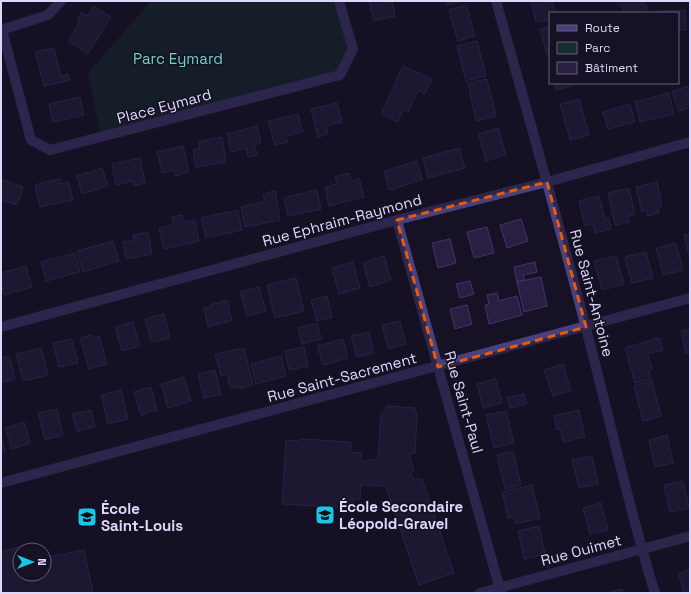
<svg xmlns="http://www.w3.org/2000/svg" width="691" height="594" viewBox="0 0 691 594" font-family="'Space Grotesk',sans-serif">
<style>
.green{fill:#152d2e}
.building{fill:#281f43;stroke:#42346d}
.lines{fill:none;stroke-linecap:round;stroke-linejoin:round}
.minor{stroke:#47417e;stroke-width:10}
.marked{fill:none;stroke:#e8590c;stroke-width:3;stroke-dasharray:8 5;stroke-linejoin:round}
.labels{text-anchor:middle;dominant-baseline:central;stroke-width:3;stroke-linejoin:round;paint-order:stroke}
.park-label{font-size:15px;fill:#6bd4c0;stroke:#161124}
.street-label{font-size:15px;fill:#ded8fb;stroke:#161124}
.poi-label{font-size:15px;font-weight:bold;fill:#ded8fb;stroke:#161124;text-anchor:start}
</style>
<rect width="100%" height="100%" fill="#161124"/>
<path class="green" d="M 151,1 L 339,1 L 353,49 L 340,75 L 101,138 L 88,73 Z"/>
<path class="building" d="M 369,1 L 392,1 L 395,16 L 374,21 Z
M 446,1 L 461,1 L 447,5 Z
M 531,1 L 552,1 L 555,13 L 550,13 L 550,19 L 536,22 Z
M 618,1 L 641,1 L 649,8 L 644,13 L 621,13 L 624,9 L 617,3 Z
M 466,5 L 475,36 L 458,41 L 449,10 Z
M 94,6 L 111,17 L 88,54 L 68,41 L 80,22 L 77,20 L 81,13 L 87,16 Z
M 685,10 L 686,30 L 678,30 L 678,13 L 657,13 L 657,11 Z
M 550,27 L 550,54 L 547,55 L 540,29 Z
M 477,41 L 486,76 L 466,81 L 457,46 Z
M 54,48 L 61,76 L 68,74 L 70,80 L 44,86 L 35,52 Z
M 403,66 L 432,79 L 425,94 L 418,90 L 408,112 L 403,110 L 398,122 L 381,114 Z
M 487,79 L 496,116 L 476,121 L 468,83 Z
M 554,83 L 573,83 L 574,85 L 556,90 Z
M 690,86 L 690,107 L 678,111 L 672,91 Z
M 669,93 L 674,114 L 640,122 L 635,102 Z
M 80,97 L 84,115 L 53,122 L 49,104 Z
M 579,99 L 589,135 L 570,140 L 560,104 Z
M 337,103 L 342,122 L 326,126 L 328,134 L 318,137 L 311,109 Z
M 630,104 L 635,122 L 608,129 L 603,112 Z
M 298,114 L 303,132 L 286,136 L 288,142 L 275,145 L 268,121 Z
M 257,126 L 261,143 L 254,145 L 257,155 L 248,157 L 246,148 L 231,152 L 227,134 Z
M 498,128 L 506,155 L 486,161 L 478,134 Z
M 222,137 L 226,162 L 196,167 L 193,150 L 200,148 L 198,142 Z
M 183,146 L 189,172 L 175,176 L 174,170 L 162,173 L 157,152 Z
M 459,148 L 465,168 L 428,178 L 423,158 Z
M 140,158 L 145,183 L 134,186 L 133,181 L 116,185 L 112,164 Z
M 417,161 L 422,180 L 389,190 L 384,171 Z
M 102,168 L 108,186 L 82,194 L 77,176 Z
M 349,173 L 351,181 L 359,178 L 364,197 L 329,206 L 325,187 L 337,184 L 335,177 Z
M 1,179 L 23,187 L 17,205 L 1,200 Z
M 59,179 L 61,184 L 69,182 L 73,200 L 40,207 L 35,185 Z
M 657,182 L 662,206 L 658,207 L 659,213 L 648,216 L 647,210 L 642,212 L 636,187 Z
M 629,188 L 635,214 L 628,216 L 629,222 L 615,225 L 608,193 Z
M 317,190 L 321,209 L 288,216 L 284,198 Z
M 275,191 L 280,220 L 245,227 L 241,207 L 265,201 L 263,194 Z
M 599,196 L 605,219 L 609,218 L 611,229 L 595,233 L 593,224 L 585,226 L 579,201 Z
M 238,210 L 242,230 L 206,238 L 201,218 Z
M 182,215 L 184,222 L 195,220 L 199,241 L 164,249 L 159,228 L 173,225 L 172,217 Z
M 521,219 L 528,241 L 507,248 L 500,225 Z
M 487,227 L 494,253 L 474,258 L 467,232 Z
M 148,232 L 152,254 L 126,259 L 123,242 L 134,240 L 133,235 Z
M 690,234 L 690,260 L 684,235 Z
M 450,239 L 456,263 L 438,268 L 432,243 Z
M 113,241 L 119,261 L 83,272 L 77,251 Z
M 676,243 L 683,270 L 663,275 L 656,248 Z
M 646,252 L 653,278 L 632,283 L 625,257 Z
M 75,253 L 80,272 L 46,281 L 41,262 Z
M 384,256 L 391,280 L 370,287 L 363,263 Z
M 616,256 L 624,284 L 602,290 L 594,261 Z
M 353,262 L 360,288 L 339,294 L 332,268 Z
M 535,262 L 537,272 L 523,275 L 525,280 L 517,282 L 514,267 Z
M 26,266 L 32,287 L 4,295 L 1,282 L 1,273 Z
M 541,277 L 547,306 L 524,312 L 517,282 Z
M 296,278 L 304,311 L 275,318 L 267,285 Z
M 470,281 L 474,294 L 460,298 L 456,284 Z
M 259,287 L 266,311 L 247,316 L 240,292 Z
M 497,293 L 499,301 L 517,296 L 522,315 L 489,324 L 485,305 L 489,304 L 487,295 Z
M 327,296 L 332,317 L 317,321 L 311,300 Z
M 227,300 L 232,320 L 208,327 L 204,308 L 211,307 L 210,305 Z
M 467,305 L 472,324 L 455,329 L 450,309 Z
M 164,314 L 170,338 L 151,342 L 145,319 Z
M 400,321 L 406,344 L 388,349 L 382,325 Z
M 133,322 L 140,346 L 122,351 L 115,327 Z
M 317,323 L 321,339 L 302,344 L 298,328 Z
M 690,329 L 690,352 L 686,353 L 681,331 Z
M 369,332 L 374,353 L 357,357 L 351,336 Z
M 91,335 L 92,338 L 99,336 L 107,364 L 89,369 L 80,338 Z
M 659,338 L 663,350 L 648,354 L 652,370 L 649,371 L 651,379 L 635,383 L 625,348 Z
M 72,339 L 78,363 L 59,367 L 53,343 Z
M 343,339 L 348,358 L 323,365 L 318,346 Z
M 304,347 L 308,366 L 289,370 L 285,351 Z
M 41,348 L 48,375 L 23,381 L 16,354 Z
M 244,348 L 253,385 L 239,389 L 238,387 L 230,388 L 227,374 L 221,376 L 215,354 Z
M 9,356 L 15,379 L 1,383 L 1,358 Z
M 281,356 L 286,376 L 256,384 L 251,364 Z
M 563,364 L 571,391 L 553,396 L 544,370 Z
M 215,370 L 221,394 L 204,398 L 198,374 Z
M 184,377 L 191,401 L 168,408 L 161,384 Z
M 496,379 L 502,403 L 483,408 L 477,384 Z
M 652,381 L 661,416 L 643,421 L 634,386 Z
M 151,387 L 157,410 L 141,415 L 134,392 Z
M 121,390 L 128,419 L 108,424 L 101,395 Z
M 524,394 L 527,404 L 510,408 L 507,398 Z
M 386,406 L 415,408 L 417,415 L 415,453 L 409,455 L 414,471 L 411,472 L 413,479 L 422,479 L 454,573 L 419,585 L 386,486 L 361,485 L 360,499 L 353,499 L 352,508 L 282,504 L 286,440 L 296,441 L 303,439 L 351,442 L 350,452 L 362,453 L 361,462 L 373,459 L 378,459 L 381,413 L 386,411 Z
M 57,409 L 63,435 L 45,440 L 38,413 Z
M 91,410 L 95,427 L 77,431 L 72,414 Z
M 579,410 L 585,437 L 563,442 L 560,429 L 557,430 L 554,416 Z
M 506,411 L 514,443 L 494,448 L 486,415 Z
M 24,422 L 30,443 L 12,449 L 5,428 Z
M 1,434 L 5,452 L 1,452 Z
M 667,435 L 673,463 L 655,467 L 649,440 Z
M 513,451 L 521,485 L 505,489 L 497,455 Z
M 592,456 L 598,484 L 579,488 L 572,460 Z
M 683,481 L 689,508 L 670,512 L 664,485 Z
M 532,485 L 540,518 L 516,524 L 514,517 L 508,518 L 502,492 Z
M 601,503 L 608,530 L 590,534 L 583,508 Z
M 539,526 L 545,554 L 524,559 L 518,531 Z
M 29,545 L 30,550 L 20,550 L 20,574 L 31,574 L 32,579 L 41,577 L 40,574 L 44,574 L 44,569 L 46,569 L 44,558 L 84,550 L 93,593 L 1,593 L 1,551 Z
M 690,570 L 690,592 L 684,593 L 678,574 Z
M 622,589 L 623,593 L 607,593 Z"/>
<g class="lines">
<path class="minor" d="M 496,1 C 528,114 560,226 589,340 C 611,424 629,510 655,593
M 1,30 L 48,15 L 61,1
M 2,30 L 31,140 L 50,150 L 340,75 L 353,49 L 339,1
M 397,220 L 501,593
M 1,327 L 397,220 L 547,182 L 690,142
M 1,483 L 690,298
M 480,593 L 690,536"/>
</g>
<path d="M0 0H691V594H0ZM 547,182 L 586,327 L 438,367 L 397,220 Z" fill="#161124" fill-opacity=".55" fill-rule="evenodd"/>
<path class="marked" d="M 547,182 L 586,327 L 438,367 L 397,220 Z"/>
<defs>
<symbol id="school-square" viewBox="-11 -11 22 22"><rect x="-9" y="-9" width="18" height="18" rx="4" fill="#18c7e8" stroke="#161124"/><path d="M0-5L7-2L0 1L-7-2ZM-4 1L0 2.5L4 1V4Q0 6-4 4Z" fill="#111"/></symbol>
</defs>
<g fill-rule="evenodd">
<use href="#school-square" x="314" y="504" width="22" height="22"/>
<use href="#school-square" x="76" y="506" width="22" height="22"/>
</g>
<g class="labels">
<g class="park-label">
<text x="178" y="58">Parc Eymard</text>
</g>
<g class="street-label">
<text transform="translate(164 106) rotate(-15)">Place Eymard</text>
<text transform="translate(342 220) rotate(-15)">Rue Ephraim-Raymond</text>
<text transform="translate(592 293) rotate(75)">Rue Saint-Antoine</text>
<text transform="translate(342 377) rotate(-15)">Rue Saint-Sacrement</text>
<text transform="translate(464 402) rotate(74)">Rue Saint-Paul</text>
<text transform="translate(581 550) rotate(-15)">Rue Ouimet</text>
</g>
<g class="poi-label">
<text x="339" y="506">École Secondaire<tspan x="339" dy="17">Léopold-Gravel</tspan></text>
<text x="101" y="508">École<tspan x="101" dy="17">Saint-Louis</tspan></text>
</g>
</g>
<rect width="691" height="594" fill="none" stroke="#ded8fb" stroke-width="4"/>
<rect x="549" y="12" width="130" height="72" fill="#161124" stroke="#66617a"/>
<rect x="557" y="25" width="20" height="6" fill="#47417e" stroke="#66617a"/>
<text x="585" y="32" font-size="12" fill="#ded8fb">Route</text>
<rect x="557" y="42" width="20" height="12" fill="#152d2e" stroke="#66617a"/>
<text x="585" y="52" font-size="12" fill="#ded8fb">Parc</text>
<rect x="557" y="62" width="20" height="12" fill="#281f43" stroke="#66617a"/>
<text x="585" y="72" font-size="12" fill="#ded8fb">Bâtiment</text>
<g transform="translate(32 562) rotate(90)"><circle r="19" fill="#161124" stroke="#66617a"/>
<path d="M0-3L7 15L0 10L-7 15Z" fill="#18c7e8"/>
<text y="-6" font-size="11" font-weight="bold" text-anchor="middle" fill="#ded8fb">N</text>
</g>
</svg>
